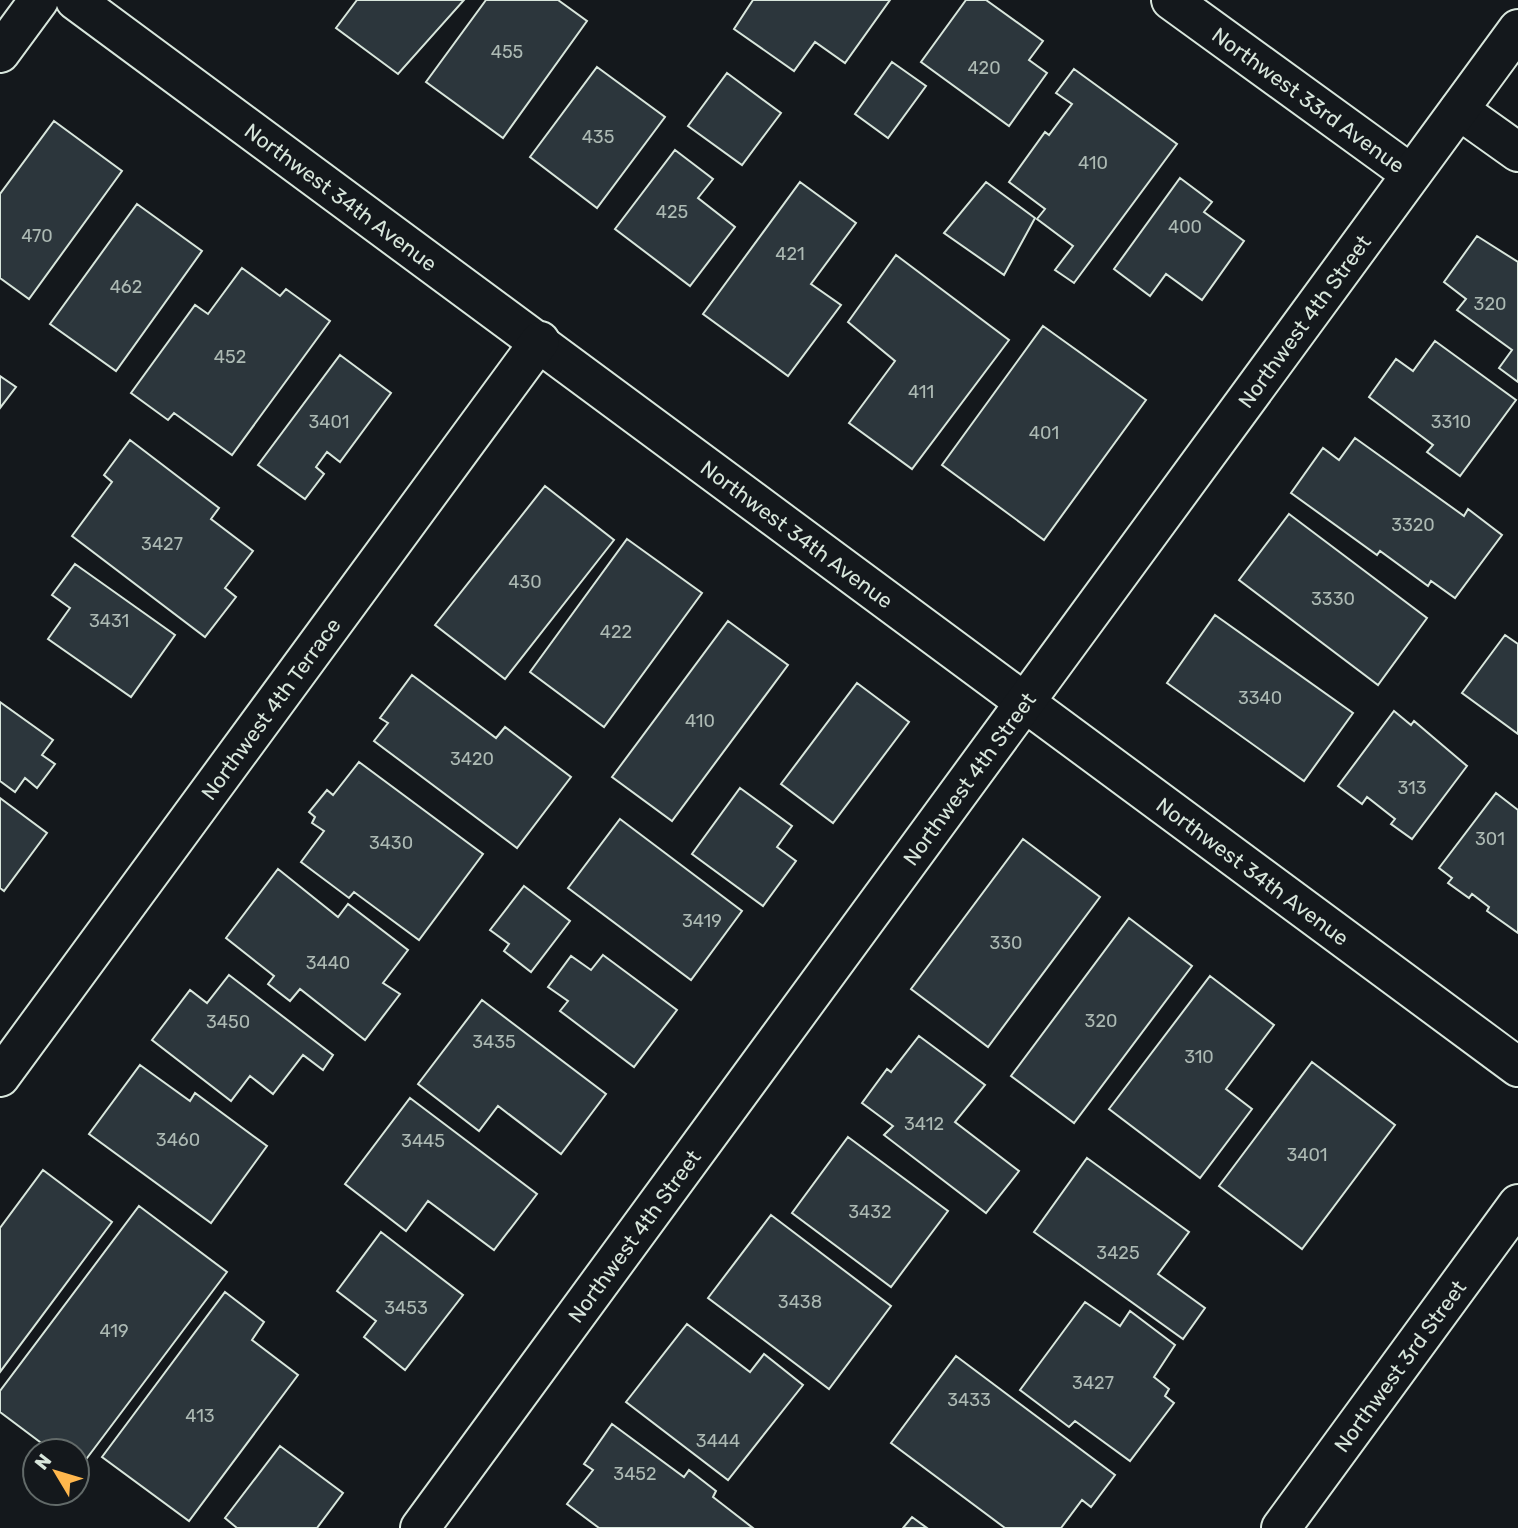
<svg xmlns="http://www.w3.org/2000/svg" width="1518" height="1528" viewBox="0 0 1518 1528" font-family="Rubik,sans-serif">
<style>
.building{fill:#2c363c;stroke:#d8e6dc;stroke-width:2}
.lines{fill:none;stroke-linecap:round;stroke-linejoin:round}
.street-casing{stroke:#d8e6dc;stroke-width:42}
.street{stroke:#14181c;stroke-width:38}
.labels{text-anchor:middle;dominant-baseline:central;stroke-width:5;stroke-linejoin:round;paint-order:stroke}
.number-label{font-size:18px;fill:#adbab4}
.street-label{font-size:21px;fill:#d8e6dc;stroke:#14181c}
</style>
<rect width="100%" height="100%" fill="#14181c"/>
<path class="building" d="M 357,0 L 464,0 L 398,74 L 336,28 Z
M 486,0 L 558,0 L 587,21 L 503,138 L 426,82 Z
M 753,0 L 890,0 L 845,63 L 815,42 L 794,71 L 734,29 Z
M 966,0 L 986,0 L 1043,41 L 1029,60 L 1047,73 L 1009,126 L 921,62 Z
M 892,62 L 926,86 L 888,138 L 855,114 Z
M 597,67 L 665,117 L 597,208 L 530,157 Z
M 1074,69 L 1177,144 L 1074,283 L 1055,270 L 1073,246 L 1037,219 L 1045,209 L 1009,182 L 1045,132 L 1049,135 L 1072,104 L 1056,93 Z
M 727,73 L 781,113 L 742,165 L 688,126 Z
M 54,121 L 122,171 L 29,299 L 0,278 L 0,194 Z
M 675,150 L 713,179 L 698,198 L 735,227 L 690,286 L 615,229 Z
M 1180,178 L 1212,202 L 1204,212 L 1244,241 L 1202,300 L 1166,274 L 1150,296 L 1114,269 Z
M 800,182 L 856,223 L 811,284 L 841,305 L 788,376 L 703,314 Z
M 986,182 L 1035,218 L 1004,275 L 944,233 Z
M 137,204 L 202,251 L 116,371 L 50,324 Z
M 1477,236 L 1518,262 L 1518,382 L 1499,368 L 1512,350 L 1457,310 L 1466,299 L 1444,282 Z
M 896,255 L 1009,340 L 912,469 L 849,423 L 895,361 L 848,322 Z
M 242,268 L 280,296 L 286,289 L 330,321 L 232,455 L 174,413 L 168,420 L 131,393 L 195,305 L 208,314 Z
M 1043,326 L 1146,400 L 1044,540 L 942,465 Z
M 1435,341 L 1516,400 L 1460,476 L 1427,452 L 1433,445 L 1369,397 L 1396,359 L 1413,371 Z
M 340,355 L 391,393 L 340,462 L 327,452 L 316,467 L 324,474 L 305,499 L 258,465 Z
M 0,376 L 16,387 L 0,408 Z
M 1355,438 L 1464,516 L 1468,509 L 1502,535 L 1455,598 L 1431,581 L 1428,586 L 1380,551 L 1377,555 L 1291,493 L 1323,448 L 1339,460 Z
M 130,440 L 219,508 L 211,519 L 253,551 L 225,588 L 236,597 L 205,637 L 72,536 L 112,482 L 104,475 Z
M 545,486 L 614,540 L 505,679 L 435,625 Z
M 1289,514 L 1427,618 L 1378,685 L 1239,580 Z
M 627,539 L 702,593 L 604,727 L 530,672 Z
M 75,564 L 175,635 L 131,697 L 48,639 L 70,608 L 52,595 Z
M 1215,615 L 1353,713 L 1304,781 L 1167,683 Z
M 728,621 L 788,665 L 672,821 L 612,777 Z
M 1505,635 L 1518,644 L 1518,734 L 1462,693 Z
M 412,675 L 496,738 L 505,727 L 571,777 L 517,848 L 374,741 L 388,723 L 380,718 Z
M 857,683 L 909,722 L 833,823 L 781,784 Z
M 0,702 L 53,740 L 42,755 L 55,764 L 37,788 L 25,778 L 15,792 L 0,781 Z
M 1394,711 L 1411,725 L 1414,721 L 1467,766 L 1412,839 L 1391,824 L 1395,819 L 1367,797 L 1362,804 L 1338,786 Z
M 359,762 L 483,854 L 419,940 L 354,892 L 349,898 L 301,862 L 324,831 L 312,823 L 315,817 L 309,812 L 327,790 L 333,795 Z
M 740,788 L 792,826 L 777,847 L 796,861 L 763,906 L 692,854 Z
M 1496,793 L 1518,810 L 1518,933 L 1487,911 L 1489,907 L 1472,894 L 1469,898 L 1448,883 L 1452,878 L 1439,868 Z
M 0,798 L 47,833 L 4,891 L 0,888 Z
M 620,819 L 742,911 L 691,980 L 568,888 Z
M 1023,839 L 1100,897 L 988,1047 L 911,989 Z
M 278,869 L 338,917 L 348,904 L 408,950 L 383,983 L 400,994 L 365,1040 L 300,989 L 290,1001 L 268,984 L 274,976 L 226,938 Z
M 524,886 L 570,921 L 531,972 L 504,951 L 509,944 L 490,930 Z
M 1129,918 L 1192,966 L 1074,1123 L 1011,1076 Z
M 603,955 L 677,1010 L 634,1067 L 560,1011 L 568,1001 L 548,987 L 571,956 L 591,970 Z
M 229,975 L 333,1055 L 323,1070 L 303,1055 L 273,1094 L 250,1076 L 231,1101 L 152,1040 L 190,990 L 207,1003 Z
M 1210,976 L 1274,1025 L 1226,1089 L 1252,1109 L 1200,1178 L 1109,1109 Z
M 482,1000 L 606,1094 L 561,1154 L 498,1106 L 479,1131 L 418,1084 Z
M 919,1036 L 985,1085 L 955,1122 L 1019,1171 L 986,1213 L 884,1135 L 893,1126 L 862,1103 L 887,1069 L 891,1072 Z
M 1312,1062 L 1395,1125 L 1302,1249 L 1219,1186 Z
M 140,1065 L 190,1101 L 195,1093 L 267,1146 L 211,1223 L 89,1134 Z
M 410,1098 L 537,1194 L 494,1250 L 428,1201 L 406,1231 L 345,1184 Z
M 848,1137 L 948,1211 L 891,1287 L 792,1213 Z
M 1087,1158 L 1189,1232 L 1158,1274 L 1205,1308 L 1183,1339 L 1034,1232 Z
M 43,1170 L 112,1222 L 0,1372 L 0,1228 Z
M 139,1206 L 227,1272 L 78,1470 L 77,1451 L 52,1451 L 0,1412 L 0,1391 Z
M 771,1215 L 891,1306 L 829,1389 L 708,1298 Z
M 381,1232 L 463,1295 L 405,1370 L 364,1337 L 376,1321 L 337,1291 Z
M 225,1292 L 264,1322 L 252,1340 L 298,1375 L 189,1521 L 102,1457 Z
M 1085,1302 L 1120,1326 L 1130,1311 L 1175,1345 L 1154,1377 L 1169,1389 L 1165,1396 L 1174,1403 L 1130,1461 L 1075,1421 L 1069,1427 L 1020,1390 Z
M 687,1324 L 750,1372 L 764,1354 L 803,1385 L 728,1480 L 626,1402 Z
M 956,1356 L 1115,1475 L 1091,1507 L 1082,1500 L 1061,1528 L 1005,1528 L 891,1443 Z
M 612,1424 L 684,1477 L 689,1470 L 716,1491 L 713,1497 L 753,1528 L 599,1528 L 567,1504 L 593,1470 L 584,1464 Z
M 280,1446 L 343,1493 L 317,1528 L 237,1528 L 225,1518 Z
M 912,1517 L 927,1528 L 903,1528 Z"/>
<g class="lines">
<defs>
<g id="street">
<path id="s1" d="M 75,0 L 1518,1067"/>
<path id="s2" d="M 1171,0 L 1411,174"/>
<path d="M 0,53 L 39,0"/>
<path d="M 1459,110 L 1518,152"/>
<path id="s3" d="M 0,1077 L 540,341"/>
<path id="s4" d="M 420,1528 L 1518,29"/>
<path id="s5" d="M 1281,1528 L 1518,1204"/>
</g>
</defs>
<use href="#street" class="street-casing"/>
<use href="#street" class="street"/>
</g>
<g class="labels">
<g class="number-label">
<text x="507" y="52">455</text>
<text x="984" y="68">420</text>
<text x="598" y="137">435</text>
<text x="1093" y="163">410</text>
<text x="672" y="212">425</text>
<text x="1185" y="227">400</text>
<text x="37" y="236">470</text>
<text x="790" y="254">421</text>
<text x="126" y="287">462</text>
<text x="1490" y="304">320</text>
<text x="230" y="357">452</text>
<text x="921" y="392">411</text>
<text x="329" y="422">3401</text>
<text x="1451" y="422">3310</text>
<text x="1044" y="433">401</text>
<text x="1413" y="525">3320</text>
<text x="162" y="544">3427</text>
<text x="525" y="582">430</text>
<text x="1333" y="599">3330</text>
<text x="109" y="621">3431</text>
<text x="616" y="632">422</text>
<text x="1260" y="698">3340</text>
<text x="700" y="721">410</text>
<text x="472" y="759">3420</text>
<text x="1412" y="788">313</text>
<text x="1490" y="839">301</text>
<text x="391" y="843">3430</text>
<text x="702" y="921">3419</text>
<text x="1006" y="943">330</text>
<text x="328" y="963">3440</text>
<text x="1101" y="1021">320</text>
<text x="228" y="1022">3450</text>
<text x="494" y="1042">3435</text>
<text x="1199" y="1057">310</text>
<text x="924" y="1124">3412</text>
<text x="178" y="1140">3460</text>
<text x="423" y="1141">3445</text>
<text x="1307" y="1155">3401</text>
<text x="870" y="1212">3432</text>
<text x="1118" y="1253">3425</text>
<text x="800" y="1302">3438</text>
<text x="406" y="1308">3453</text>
<text x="114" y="1331">419</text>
<text x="1093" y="1383">3427</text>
<text x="969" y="1400">3433</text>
<text x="200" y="1416">413</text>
<text x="718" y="1441">3444</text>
<text x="635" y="1474">3452</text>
</g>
<g class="street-label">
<text stroke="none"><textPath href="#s2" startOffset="170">Northwest 33rd Avenue</textPath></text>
<text stroke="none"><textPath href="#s1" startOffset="331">Northwest 34th Avenue</textPath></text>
<text stroke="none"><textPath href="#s4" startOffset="1496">Northwest 4th Street</textPath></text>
<text stroke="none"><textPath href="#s1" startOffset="898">Northwest 34th Avenue</textPath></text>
<text stroke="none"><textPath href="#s3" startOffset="457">Northwest 4th Terrace</textPath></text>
<text stroke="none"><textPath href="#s4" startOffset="929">Northwest 4th Street</textPath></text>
<text stroke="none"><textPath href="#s1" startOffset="1465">Northwest 34th Avenue</textPath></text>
<text stroke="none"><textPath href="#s4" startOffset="362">Northwest 4th Street</textPath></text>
<text stroke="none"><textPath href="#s5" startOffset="201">Northwest 3rd Street</textPath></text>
</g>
</g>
<g transform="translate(56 1472) rotate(308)"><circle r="33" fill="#14181c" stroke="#626a69" stroke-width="2"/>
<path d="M0-5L12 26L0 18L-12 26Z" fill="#ffb74d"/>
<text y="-10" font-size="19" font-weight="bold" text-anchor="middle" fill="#d8e6dc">N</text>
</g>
</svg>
